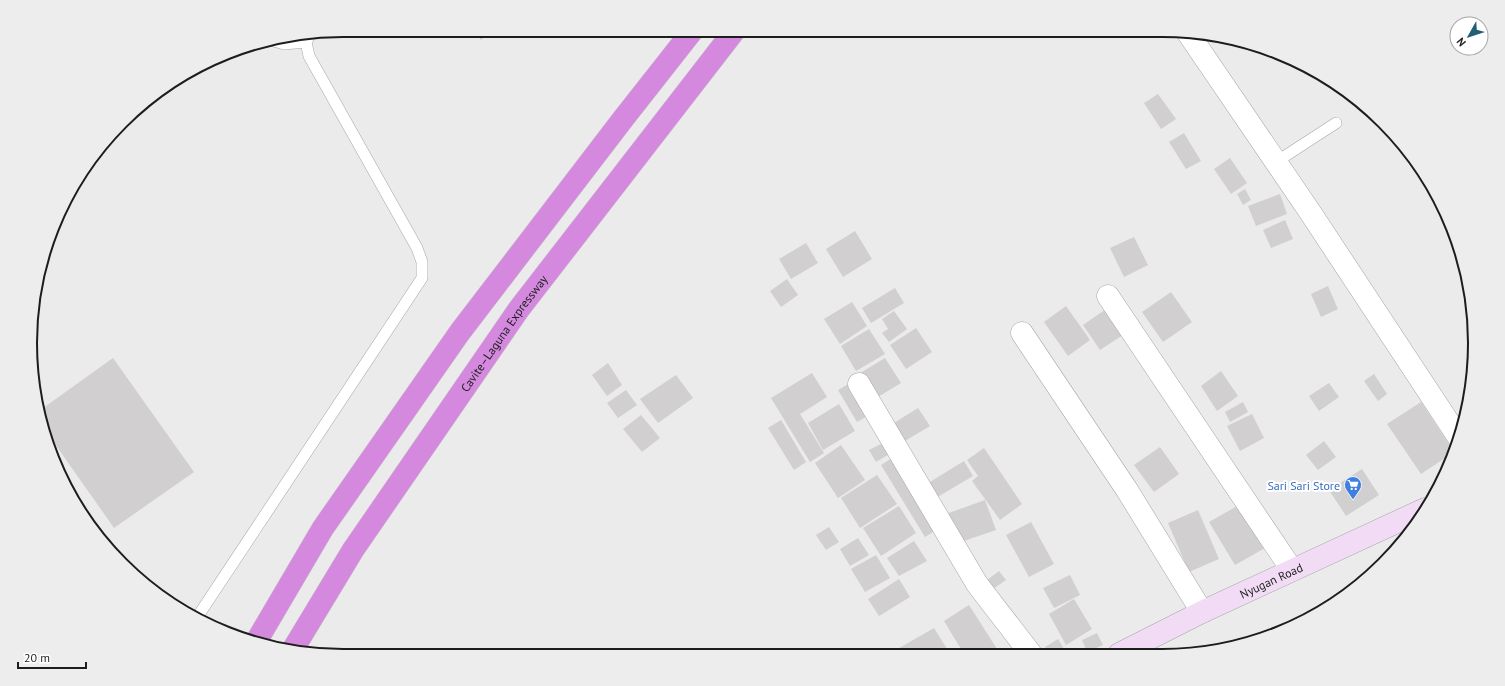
<svg xmlns="http://www.w3.org/2000/svg" width="1505" height="686" viewBox="0 0 1505 686" font-family="'PT Sans',sans-serif">
<style>
.building{fill:#d1cfcf}
.lines{fill:none;stroke-linecap:round;stroke-linejoin:round}
.lane-casing{stroke:#a5a6a7;stroke-width:12}
.street-casing{stroke:#a5a6a7;stroke-width:23}
.secondary-casing{stroke:#a5a6a7;stroke-width:23}
.highway-casing{stroke:#c9c9c9;stroke-width:23}
.lane{stroke:#fff;stroke-width:11}
.street{stroke:#fff;stroke-width:22}
.secondary{stroke:#f2dcf5;stroke-width:22}
.highway{stroke:#d489de;stroke-width:22}
.labels{text-anchor:middle;dominant-baseline:central;stroke-width:4;stroke-linejoin:round;paint-order:stroke}
.street-label{font-size:12px;fill:#1d1d1e;stroke:#fff}
.shop-label{font-size:12px;fill:#366cbe;stroke:#fff;text-anchor:end}
.rim{fill:none;stroke:#1d1d1e;stroke-width:2}
</style>
<rect width="100%" height="100%" fill="#ebebec"/>
<path class="building" d="M 472,30 L 493,30 L 481,40 Z
M 1158,94 L 1176,119 L 1161,129 L 1144,103 Z
M 1184,133 L 1201,161 L 1186,169 L 1169,142 Z
M 1230,158 L 1247,183 L 1231,194 L 1214,169 Z
M 1245,189 L 1251,200 L 1243,205 L 1237,194 Z
M 1280,194 L 1287,214 L 1256,226 L 1248,206 Z
M 1285,220 L 1293,239 L 1271,248 L 1263,230 Z
M 855,231 L 872,259 L 843,277 L 826,249 Z
M 1134,237 L 1148,265 L 1124,277 L 1110,248 Z
M 806,243 L 818,263 L 791,279 L 779,259 Z
M 787,279 L 798,295 L 781,307 L 770,291 Z
M 1328,286 L 1338,309 L 1321,317 L 1311,294 Z
M 895,288 L 904,303 L 871,323 L 862,308 Z
M 1171,292 L 1192,322 L 1163,342 L 1142,312 Z
M 852,302 L 867,326 L 840,344 L 824,319 Z
M 1112,305 L 1129,331 L 1100,350 L 1083,325 Z
M 1066,306 L 1090,340 L 1068,356 L 1044,322 Z
M 894,311 L 907,329 L 889,342 L 882,333 L 888,329 L 882,319 Z
M 916,328 L 932,352 L 906,369 L 890,345 Z
M 869,329 L 885,354 L 856,371 L 841,346 Z
M 113,358 L 194,472 L 114,528 L 43,427 L 39,411 Z
M 885,358 L 901,383 L 873,400 L 857,375 Z
M 608,363 L 622,385 L 607,396 L 592,375 Z
M 1221,371 L 1238,396 L 1217,411 L 1201,386 Z
M 812,373 L 827,397 L 800,414 L 824,453 L 810,462 L 771,398 Z
M 1374,374 L 1387,394 L 1378,401 L 1364,381 Z
M 676,375 L 693,398 L 658,423 L 640,399 Z
M 852,382 L 871,414 L 857,422 L 838,390 Z
M 1329,383 L 1339,397 L 1319,411 L 1309,396 Z
M 626,390 L 637,405 L 618,418 L 607,403 Z
M 1243,402 L 1248,412 L 1230,422 L 1225,412 Z
M 1421,402 L 1454,452 L 1421,474 L 1387,424 Z
M 839,404 L 855,431 L 823,450 L 808,423 Z
M 918,408 L 930,426 L 900,444 L 889,426 Z
M 1252,414 L 1264,438 L 1240,451 L 1227,426 Z
M 641,415 L 660,438 L 642,452 L 623,429 Z
M 781,420 L 806,462 L 794,470 L 768,428 Z
M 887,441 L 893,452 L 876,462 L 869,450 Z
M 1324,441 L 1336,457 L 1318,470 L 1306,455 Z
M 841,445 L 865,480 L 838,498 L 815,463 Z
M 1160,447 L 1179,474 L 1154,492 L 1134,465 Z
M 984,448 L 1022,504 L 1000,520 L 972,481 L 978,476 L 967,460 Z
M 897,455 L 940,528 L 925,537 L 881,465 Z
M 964,461 L 973,476 L 934,499 L 925,485 Z
M 1362,469 L 1379,495 L 1346,516 L 1329,490 Z
M 877,475 L 897,504 L 860,528 L 841,498 Z
M 985,500 L 996,530 L 958,543 L 946,514 Z
M 1239,505 L 1265,548 L 1235,565 L 1209,522 Z
M 899,506 L 916,533 L 881,556 L 863,528 Z
M 1198,510 L 1219,559 L 1189,572 L 1168,523 Z
M 1031,522 L 1054,564 L 1029,577 L 1006,535 Z
M 829,527 L 839,542 L 826,550 L 816,535 Z
M 858,538 L 869,555 L 850,566 L 840,549 Z
M 914,541 L 927,561 L 899,576 L 887,558 Z
M 876,555 L 890,578 L 865,592 L 851,569 Z
M 999,571 L 1006,580 L 993,589 L 987,580 Z
M 1070,575 L 1080,595 L 1054,608 L 1043,588 Z
M 899,579 L 910,597 L 879,616 L 868,599 Z
M 1074,599 L 1092,629 L 1066,645 L 1049,614 Z
M 969,605 L 997,649 L 989,654 L 964,654 L 944,621 Z
M 934,628 L 949,652 L 946,654 L 896,654 L 894,651 Z
M 1097,633 L 1103,645 L 1087,652 L 1082,640 Z
M 1058,639 L 1067,654 L 1049,654 L 1045,647 Z"/>
<g class="lines">
<defs>
<path id="lane" d="M 274,41 L 284,44 L 306,42
M 1276,162 L 1336,123
M 198,616 L 422,278 L 422,262 L 417,248 L 309,56 L 306,42 L 310,35"/>
<path id="street" d="M 1188,33 L 1310,212 L 1459,438
M 1108,296 L 1292,570
M 1022,333 L 1127,490 L 1202,612
M 859,384 L 977,584 L 1031,654"/>
<g id="secondary">
<path id="s1" d="M 1119,654 L 1202,612 L 1425,509"/>
</g>
<g id="highway">
<path d="M 256,642 L 323,528 L 460,332 L 623,119 L 693,30"/>
<path id="s2" d="M 292,651 L 353,550 L 519,309 L 735,30"/>
</g>
</defs>
<use href="#lane" class="lane-casing"/>
<use href="#street" class="street-casing"/>
<use href="#secondary" class="secondary-casing"/>
<use href="#highway" class="highway-casing"/>
<use href="#lane" class="lane"/>
<use href="#street" class="street"/>
<use href="#secondary" class="secondary"/>
<use href="#highway" class="highway"/>
</g>
<defs>
<symbol id="supermarket-pin" viewBox="-11 -11 22 30"><path d="M0 17L-7.5 6A9.5 9.5 0 1 1 7.5 6Z" fill="#3f7fe0" stroke="#fff"/><path d="M-6-5.5h2.5l.6 2H6L4.5 2H-2.5L-4.4-4H-6ZM-1.5 3.2a1.3 1.3 0 1 0 .1 0ZM3 3.2a1.3 1.3 0 1 0 .1 0Z" fill="#fff"/></symbol>
</defs>
<g fill-rule="evenodd">
<use href="#supermarket-pin" x="1343" y="475" width="20" height="27"/>
</g>
<g class="labels">
<g class="street-label">
<text stroke="none"><textPath href="#s2" startOffset="382">Cavite–Laguna Expressway</textPath></text>
<text stroke="none"><textPath href="#s1" startOffset="169">Nyugan Road</textPath></text>
</g>
<g class="shop-label">
<text x="1340" y="485">Sari Sari Store</text>
</g>
</g>
<path d="M0 0H1505V686H0ZM343 37H1162A306 306 0 0 1 1468 343V343A306 306 0 0 1 1162 649H343A306 306 0 0 1 37 343V343A306 306 0 0 1 343 37Z" fill="#ededed" fill-rule="evenodd"/>
<path class="rim" d="M343 37H1162A306 306 0 0 1 1468 343V343A306 306 0 0 1 1162 649H343A306 306 0 0 1 37 343V343A306 306 0 0 1 343 37Z"/>
<g transform="translate(1469 36) rotate(231)"><circle r="19" fill="#ffffff" stroke="#a5a5a5"/>
<path d="M0-3L7 15L0 10L-7 15Z" fill="#225e76"/>
<text y="-6" font-size="11" font-weight="bold" text-anchor="middle" fill="#1d1d1e">N</text>
</g>
<path d="M18 662v6h68v-6" fill="none" stroke="#1d1d1e" stroke-width="2"/>
<text x="24" y="662" font-size="12" fill="#1d1d1e" stroke="#ffffff" stroke-width="3" paint-order="stroke">20 m</text>
</svg>
